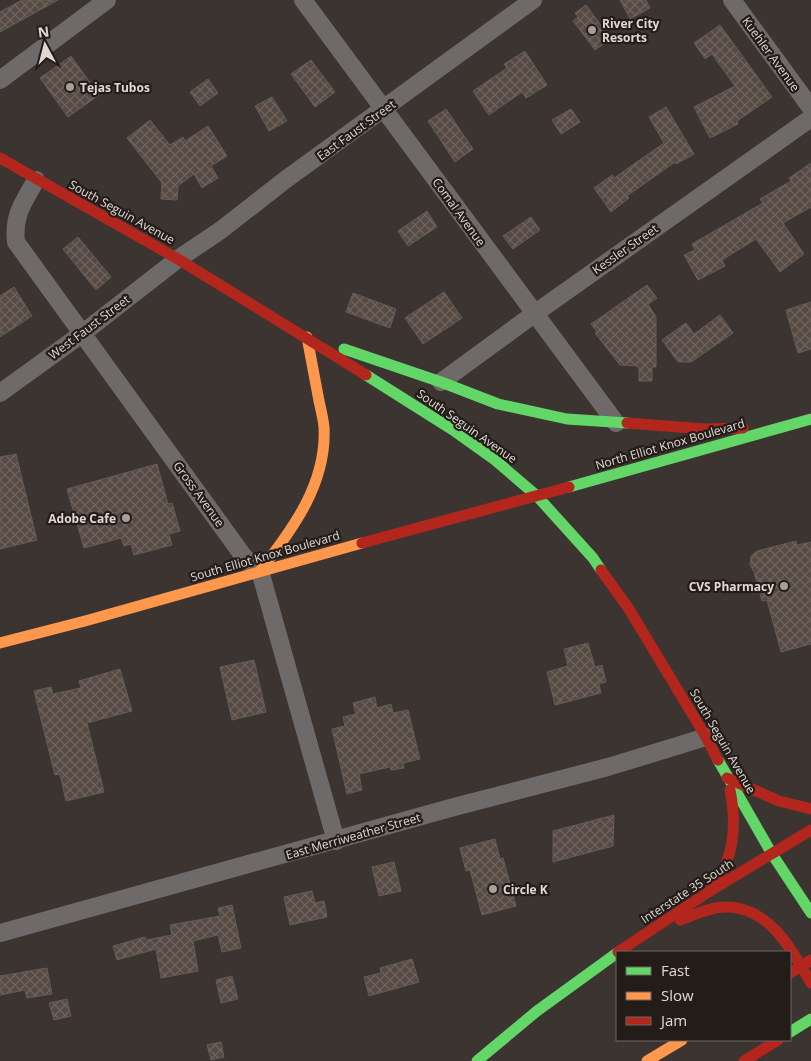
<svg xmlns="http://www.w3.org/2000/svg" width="811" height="1061" viewBox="0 0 811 1061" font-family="'Open Sans',sans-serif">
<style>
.building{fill:url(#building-cross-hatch);stroke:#625c58}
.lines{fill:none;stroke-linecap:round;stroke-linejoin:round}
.street{stroke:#6d6a69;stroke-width:18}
.fast{stroke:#63d668;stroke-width:11}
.slow{stroke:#ff974d;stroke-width:11}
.jam{stroke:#b3261e;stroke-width:11}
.poi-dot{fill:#a79f9a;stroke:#231c19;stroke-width:2}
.labels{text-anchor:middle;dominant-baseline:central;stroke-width:4.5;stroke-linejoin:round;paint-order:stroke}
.poi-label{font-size:12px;font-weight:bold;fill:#e1d8d3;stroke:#231c19;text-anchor:start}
.street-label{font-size:12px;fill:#e1d8d3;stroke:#231c19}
</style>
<defs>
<pattern id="building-cross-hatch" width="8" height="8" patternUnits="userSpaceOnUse" patternTransform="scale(1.25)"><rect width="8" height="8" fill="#564a43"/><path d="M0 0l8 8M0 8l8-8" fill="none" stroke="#6e635d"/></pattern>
</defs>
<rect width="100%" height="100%" fill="#3c3430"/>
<path class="building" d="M 22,0 L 58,0 L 0,32 L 0,12 Z
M 620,0 L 646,0 L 650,8 L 630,19 Z
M 586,5 L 611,39 L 595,50 L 573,21 L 578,17 L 575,13 Z
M 720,25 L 772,97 L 737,121 L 738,124 L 710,138 L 694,107 L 735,86 L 712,54 L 705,59 L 694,43 Z
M 525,51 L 547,85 L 526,98 L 522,92 L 489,115 L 473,91 L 507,68 L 504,64 Z
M 71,56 L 99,95 L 68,117 L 40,78 Z
M 311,60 L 335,92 L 315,107 L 291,74 Z
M 208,79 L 218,93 L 200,106 L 190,92 Z
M 272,97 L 287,121 L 269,131 L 255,106 Z
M 666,107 L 694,154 L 676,164 L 675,162 L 627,196 L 629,198 L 611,212 L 594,188 L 612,175 L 614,178 L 664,143 L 649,117 Z
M 446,109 L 473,149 L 455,162 L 428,121 Z
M 571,109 L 580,122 L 561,134 L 552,120 Z
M 150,120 L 170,145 L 183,137 L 185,141 L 208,126 L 227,156 L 211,166 L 218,178 L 202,188 L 194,174 L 178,186 L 177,200 L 161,199 L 162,183 L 127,138 Z
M 811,163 L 811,207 L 783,223 L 804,254 L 780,272 L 756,239 L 722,260 L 725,266 L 698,280 L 684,255 L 695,250 L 692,244 L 763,203 L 760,199 L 791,181 L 789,178 Z
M 427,211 L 437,227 L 408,246 L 398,231 Z
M 531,217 L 540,230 L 513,249 L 503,236 Z
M 78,237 L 111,277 L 96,290 L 63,249 Z
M 647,285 L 657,298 L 648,304 L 656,317 L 656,367 L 652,367 L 652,381 L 639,381 L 639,367 L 637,367 L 637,366 L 620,365 L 595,333 L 597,332 L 591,324 Z
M 14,287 L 32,316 L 0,337 L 0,296 Z
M 444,292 L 462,318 L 423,344 L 405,318 Z
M 353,293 L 396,309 L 390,328 L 346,312 Z
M 811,302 L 811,349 L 798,353 L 786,310 Z
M 720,315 L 733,333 L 691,362 L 678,362 L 662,340 L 686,323 L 694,334 Z
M 16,454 L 37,540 L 0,549 L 0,457 Z
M 157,464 L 168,504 L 172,503 L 180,531 L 169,534 L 172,545 L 134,555 L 131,544 L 124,546 L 121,538 L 84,548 L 67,489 Z
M 796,541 L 797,545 L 811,542 L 811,644 L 781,652 L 767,600 L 762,601 L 754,572 L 750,565 L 751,556 L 757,551 Z
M 588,643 L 595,667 L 602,665 L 606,682 L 599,684 L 601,693 L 555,705 L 547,672 L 568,666 L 564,649 Z
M 254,660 L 266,712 L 232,720 L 220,667 Z
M 120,669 L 132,711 L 87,723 L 104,792 L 66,801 L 60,774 L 55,775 L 34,691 L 51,687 L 53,694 L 81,688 L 79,681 Z
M 375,697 L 377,708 L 391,704 L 393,713 L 408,710 L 420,759 L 403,763 L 404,768 L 391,770 L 390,767 L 359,774 L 362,790 L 347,794 L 332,729 L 345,726 L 343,717 L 356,714 L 353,703 Z
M 614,815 L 613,846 L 553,862 L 553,831 Z
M 495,839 L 500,859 L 503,858 L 516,906 L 482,915 L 470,870 L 466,871 L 460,848 Z
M 394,862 L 401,891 L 379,896 L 372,867 Z
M 312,891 L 315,903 L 324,901 L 327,917 L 290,925 L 284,897 Z
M 232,905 L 241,948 L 222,952 L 218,935 L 193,941 L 198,971 L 161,978 L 156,949 L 117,960 L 113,946 L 145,937 L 146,940 L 172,935 L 170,925 L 220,916 L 218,908 Z
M 412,959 L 419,982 L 369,996 L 364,977 L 381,973 L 380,968 Z
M 47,968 L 52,994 L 27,998 L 25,990 L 0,995 L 0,976 Z
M 232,976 L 238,999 L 221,1003 L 216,980 Z
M 67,999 L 71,1016 L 54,1020 L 49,1003 Z
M 221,1042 L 224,1057 L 211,1060 L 207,1045 Z"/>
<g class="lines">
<path class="street" d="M 303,0 L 616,423
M 732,0 L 811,108
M 0,80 L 107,0
M 36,180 C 24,202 13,214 16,242 L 244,557 L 260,571 L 336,841
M 441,382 L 534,314 L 811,118
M 0,393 L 83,333 L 178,259 L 221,230 L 285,180 L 533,0
M 0,933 L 454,807 L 608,767 L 706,737"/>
<path class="fast" d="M 344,349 L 441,382 L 498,404 L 567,419 L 627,423
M 366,375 L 453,430 L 495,460 L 537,496 L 593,558 L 601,570
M 569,487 L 811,419
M 718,760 L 772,854 L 811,913
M 790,1032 L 811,1019
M 477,1061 L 537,1011 L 617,953"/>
<path class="slow" d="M 260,571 C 293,529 327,483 324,427 C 323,418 321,410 319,401 C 315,380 311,358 307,337
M 0,643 L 85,621 L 362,543
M 647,1061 L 682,1040"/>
<path class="jam" d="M 0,158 L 178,259 L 366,375
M 627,423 L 705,429 L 743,428
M 362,543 L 569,487
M 601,570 L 629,609 L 706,737 L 718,760
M 727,778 L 779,801 L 811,809
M 711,889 C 734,861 737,825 730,790
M 680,920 C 694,915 710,907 725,907 C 769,906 792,950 811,983
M 618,952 L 710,891 L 811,830
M 790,973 L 811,960
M 744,1061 L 778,1040"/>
</g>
<g class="poi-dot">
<circle cx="592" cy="30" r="5"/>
<circle cx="70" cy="87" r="5"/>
<circle cx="126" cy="518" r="5"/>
<circle cx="784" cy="586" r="5"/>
<circle cx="493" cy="889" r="5"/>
</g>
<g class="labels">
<g class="poi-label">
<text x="602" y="23">River City<tspan x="602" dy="14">Resorts</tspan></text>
<text x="80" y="87">Tejas Tubos</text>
<text x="116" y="518" text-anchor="end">Adobe Cafe</text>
<text x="774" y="586" text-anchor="end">CVS Pharmacy</text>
<text x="503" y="889">Circle K</text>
</g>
<g class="street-label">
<text transform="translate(771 54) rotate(54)">Kuehler Avenue</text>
<text transform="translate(356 130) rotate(-36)">East Faust Street</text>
<text transform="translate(122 212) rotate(29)">South Seguin Avenue</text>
<text transform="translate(459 212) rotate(54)">Comal Avenue</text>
<text transform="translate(625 249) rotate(-35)">Kessler Street</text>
<text transform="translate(89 327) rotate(-37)">West Faust Street</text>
<text transform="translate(467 426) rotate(35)">South Seguin Avenue</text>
<text transform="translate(670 444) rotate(-16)">North Elliot Knox Boulevard</text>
<text transform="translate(199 494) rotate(54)">Gross Avenue</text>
<text transform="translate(265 556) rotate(-16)">South Elliot Knox Boulevard</text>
<text transform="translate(723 741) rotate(60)">South Seguin Avenue</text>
<text transform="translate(353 836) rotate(-16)">East Merriweather Street</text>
<text transform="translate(687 891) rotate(-33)">Interstate 35 South</text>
</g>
</g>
<rect x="616" y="951" width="175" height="90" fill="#231c19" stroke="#6f6763"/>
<rect x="626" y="967" width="25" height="8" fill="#63d668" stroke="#6f6763"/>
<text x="661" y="976" font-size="15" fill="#e1d8d3">Fast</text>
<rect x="626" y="992" width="25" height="8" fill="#ff974d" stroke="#6f6763"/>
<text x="661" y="1001" font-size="15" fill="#e1d8d3">Slow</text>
<rect x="626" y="1017" width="25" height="8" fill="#b3261e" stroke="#6f6763"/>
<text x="661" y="1026" font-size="15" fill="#e1d8d3">Jam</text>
<g transform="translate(45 45) rotate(353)" stroke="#231c19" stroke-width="4" paint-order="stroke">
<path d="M0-4L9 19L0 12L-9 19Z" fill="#e1d8d3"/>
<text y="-8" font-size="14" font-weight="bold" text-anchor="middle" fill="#e1d8d3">N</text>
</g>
</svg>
